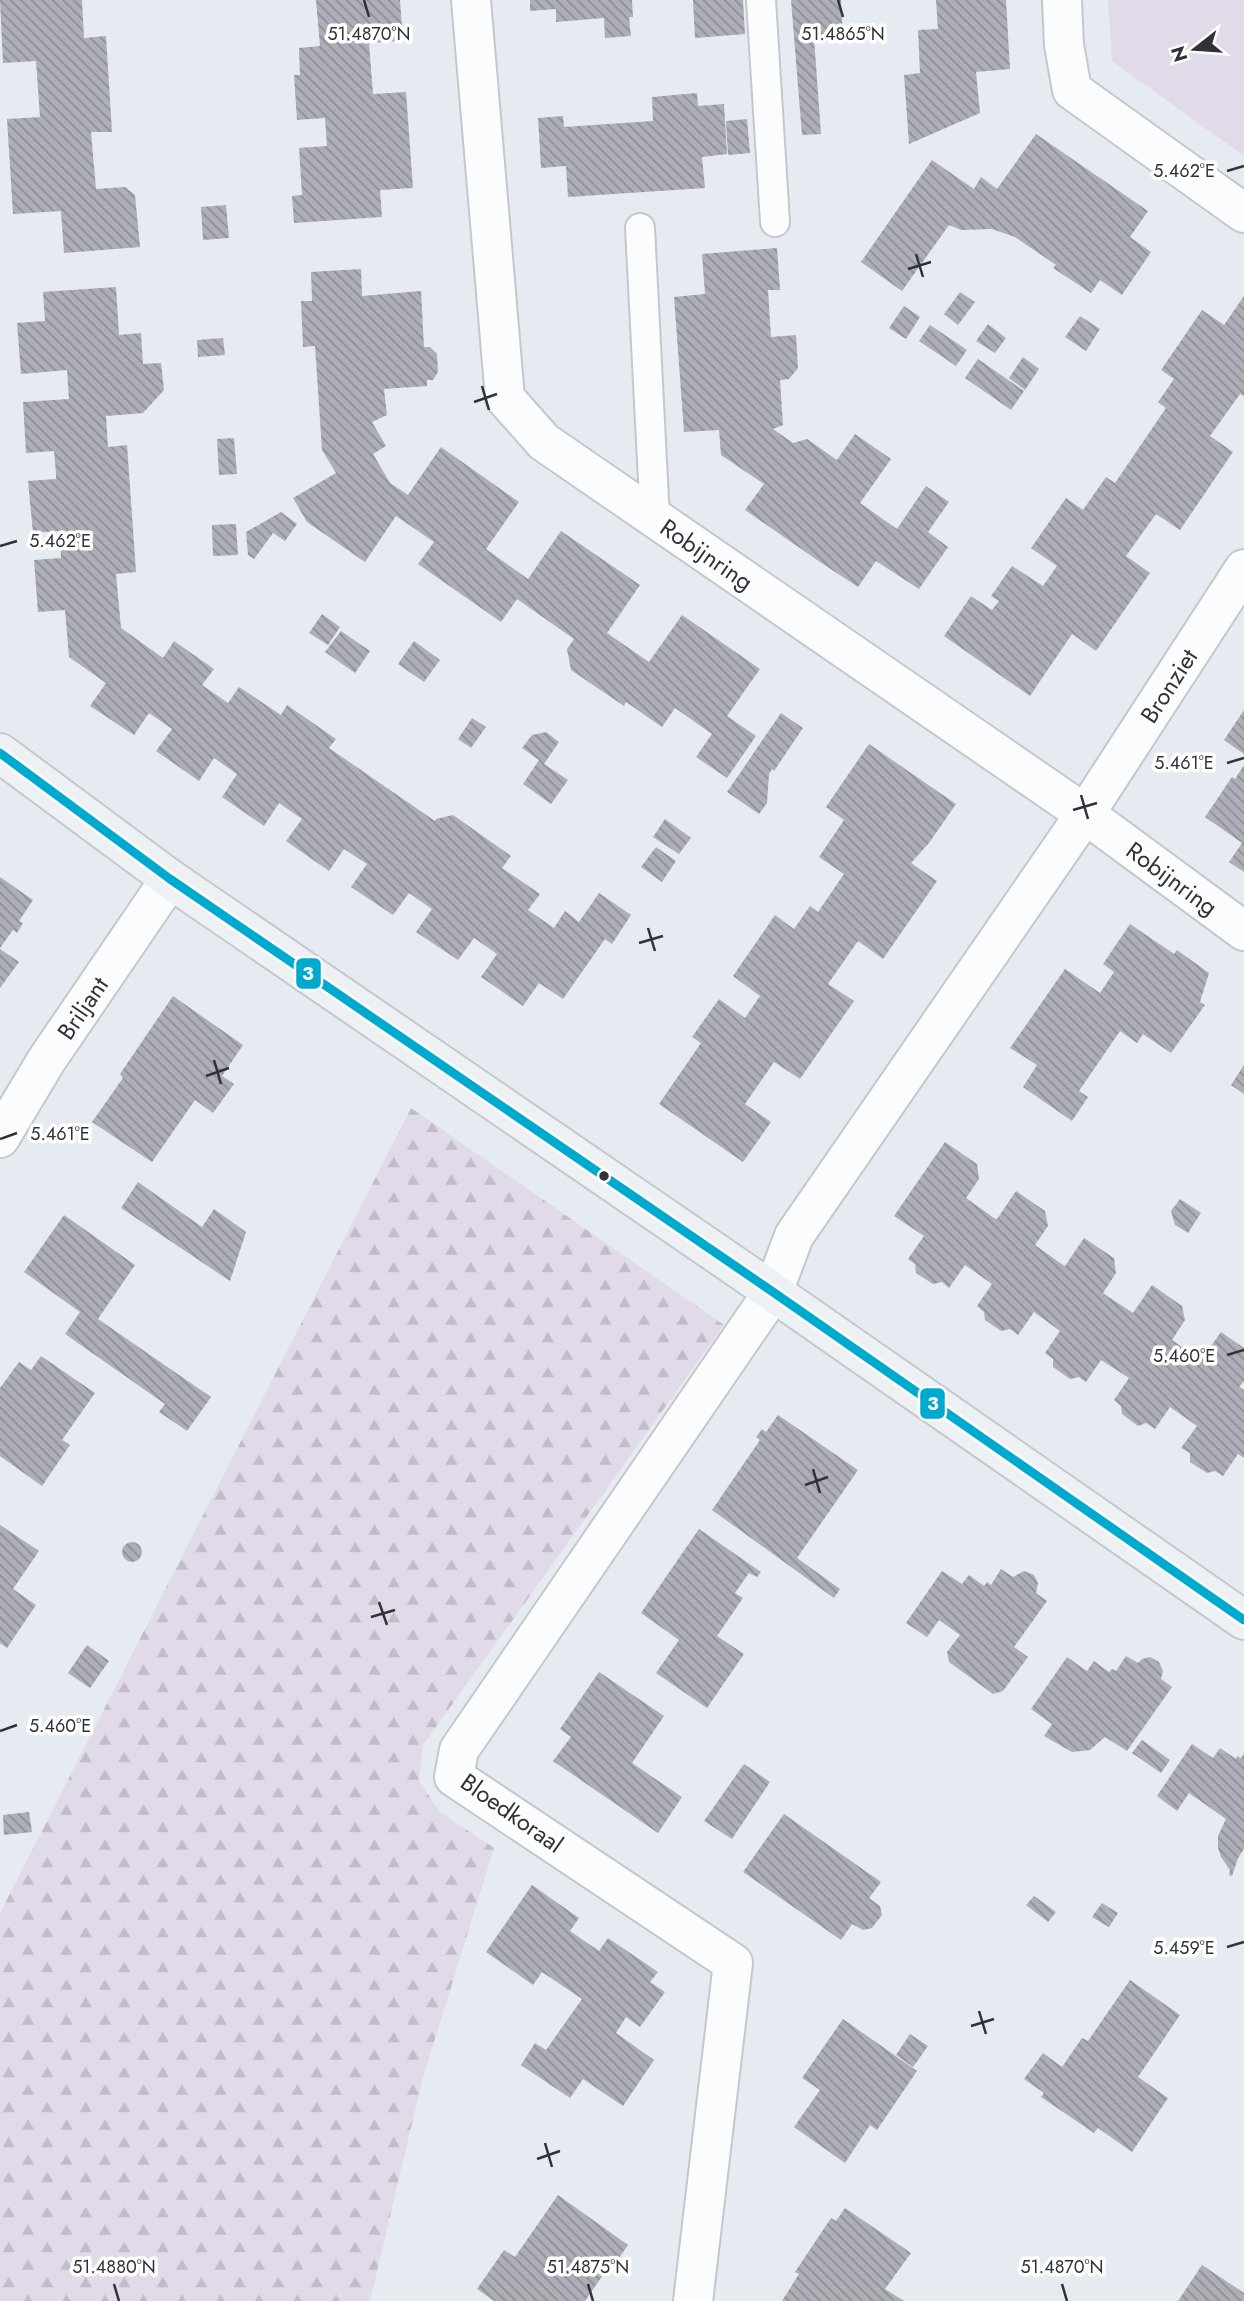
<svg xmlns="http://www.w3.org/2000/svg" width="1244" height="2301" viewBox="0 0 1244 2301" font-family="Jost,sans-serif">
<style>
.grass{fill:#e1dae8}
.forest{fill:url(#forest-firs)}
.building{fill:url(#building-back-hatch)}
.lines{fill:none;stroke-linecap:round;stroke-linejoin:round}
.lane-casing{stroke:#c4c8cd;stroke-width:32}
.street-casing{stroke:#c4c8cd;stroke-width:42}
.secondary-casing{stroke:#c4c8cd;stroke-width:42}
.lane{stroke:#fbfcfd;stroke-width:28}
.street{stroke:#fbfcfd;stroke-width:38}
.secondary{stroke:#edf1f3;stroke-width:38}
.bus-1-casing{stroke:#fff;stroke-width:14}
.bus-1{stroke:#00a9ce;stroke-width:9}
.ticks{fill:none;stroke:#2f3237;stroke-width:2.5}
.bus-dot{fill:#2f3237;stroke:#fff;stroke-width:2.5}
.labels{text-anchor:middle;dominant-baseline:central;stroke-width:7;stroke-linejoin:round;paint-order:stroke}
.street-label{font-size:24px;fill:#2f3237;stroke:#fff}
.ticks-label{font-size:18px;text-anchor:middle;fill:#2f3237;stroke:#fff;stroke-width:7;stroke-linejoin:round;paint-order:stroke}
.line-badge{stroke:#fff;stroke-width:2.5}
.badge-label{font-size:19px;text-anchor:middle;font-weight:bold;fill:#fff}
</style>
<defs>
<pattern id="forest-firs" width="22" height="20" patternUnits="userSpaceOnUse" patternTransform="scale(1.75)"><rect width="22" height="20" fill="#e1dae8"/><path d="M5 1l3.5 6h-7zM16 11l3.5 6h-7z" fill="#c1bcc8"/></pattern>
<pattern id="building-back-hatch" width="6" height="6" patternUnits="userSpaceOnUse" patternTransform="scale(1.75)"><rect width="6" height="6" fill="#adaeb7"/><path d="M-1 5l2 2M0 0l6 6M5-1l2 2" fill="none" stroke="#8d8e96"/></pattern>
</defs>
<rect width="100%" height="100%" fill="#e6ebf1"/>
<path class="grass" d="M 1108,0 L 1244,0 L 1244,156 L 1112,61 Z"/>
<path class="forest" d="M 411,1108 L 724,1325 L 423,1745 L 419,1781 L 440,1812 L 494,1848 L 422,2081 L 370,2301 L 0,2301 L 0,1913 Z"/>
<path class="building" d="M 0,0 L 82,0 L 84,38 L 106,36 L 112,132 L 91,132 L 96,189 L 125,187 L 135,195 L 140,247 L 64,253 L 61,211 L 13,214 L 7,119 L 40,117 L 36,61 L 3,63 Z
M 316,0 L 400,0 L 403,41 L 369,43 L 371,69 L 373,94 L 406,92 L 413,188 L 380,190 L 382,217 L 294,223 L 292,196 L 302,195 L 299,148 L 327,146 L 325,118 L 297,120 L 294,75 L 300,75 L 299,48 L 320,46 Z
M 530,0 L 632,0 L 633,17 L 629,17 L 631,36 L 605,38 L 604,18 L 556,22 L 556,9 L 530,11 Z
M 693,0 L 743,0 L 745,34 L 695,38 Z
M 791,0 L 841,0 L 843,36 L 814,38 L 821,134 L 802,135 Z
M 936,0 L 1006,0 L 1010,69 L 976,72 L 980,113 L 909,144 L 904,75 L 920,73 L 918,30 L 938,29 Z
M 697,93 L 698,106 L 724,104 L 727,154 L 702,157 L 705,188 L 568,197 L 566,166 L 541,168 L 538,118 L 563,116 L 564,127 L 653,121 L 652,97 Z
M 747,119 L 750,153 L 728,155 L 726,121 Z
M 1036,134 L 1148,211 L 1130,237 L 1151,252 L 1122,295 L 1100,280 L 1091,293 L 1053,268 L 1056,265 L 1015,237 L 992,229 L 961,230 L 949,225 L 902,291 L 861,262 L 932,160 L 974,189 L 981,177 L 997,189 Z
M 226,205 L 229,238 L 203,240 L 201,207 Z
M 777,248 L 780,290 L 768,290 L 771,337 L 796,335 L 798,368 L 789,379 L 780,380 L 783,425 L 773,429 L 793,443 L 807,439 L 837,460 L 855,434 L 891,459 L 860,503 L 897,529 L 926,486 L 949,502 L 928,532 L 948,547 L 919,589 L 876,561 L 858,587 L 820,562 L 745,510 L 764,484 L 721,455 L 719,430 L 684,432 L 674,297 L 705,294 L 702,254 Z
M 361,269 L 362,296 L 421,291 L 424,347 L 430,347 L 437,354 L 438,372 L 433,380 L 427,380 L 427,386 L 384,389 L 387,415 L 372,422 L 386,446 L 373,454 L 390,483 L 408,495 L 441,447 L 519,502 L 486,549 L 528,579 L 561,531 L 640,585 L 607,633 L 649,662 L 682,615 L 760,669 L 727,716 L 756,736 L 727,778 L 696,757 L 712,734 L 675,708 L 662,727 L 626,702 L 624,706 L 571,670 L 567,649 L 574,639 L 517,599 L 501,622 L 418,564 L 434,542 L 396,516 L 365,562 L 307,522 L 293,498 L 336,473 L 322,450 L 315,346 L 303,347 L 301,301 L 312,301 L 311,272 Z
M 116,287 L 119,335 L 141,333 L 143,364 L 161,363 L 164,390 L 143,413 L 106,416 L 108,447 L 127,445 L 136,572 L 116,574 L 121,628 L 163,658 L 174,641 L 214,669 L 202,685 L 228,703 L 239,687 L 281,715 L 287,705 L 336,739 L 329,748 L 435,821 L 436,819 L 453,815 L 511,856 L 502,868 L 540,894 L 528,910 L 554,928 L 565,911 L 579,922 L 599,893 L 631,915 L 612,944 L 605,939 L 563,999 L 539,983 L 523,1006 L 481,977 L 497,954 L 474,938 L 458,960 L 416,932 L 432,909 L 409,893 L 393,915 L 351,887 L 367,864 L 344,849 L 329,871 L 286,841 L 302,819 L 279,803 L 264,826 L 222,797 L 237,774 L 214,758 L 199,781 L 156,751 L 172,729 L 149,713 L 134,735 L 90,706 L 106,683 L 69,657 L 65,610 L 38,612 L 34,560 L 61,558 L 60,531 L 33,533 L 28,481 L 56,479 L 56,473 L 54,451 L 26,453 L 23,402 L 69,399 L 67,370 L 21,374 L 17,323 L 45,321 L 43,292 Z
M 960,292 L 975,302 L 958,325 L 944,314 Z
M 1244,296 L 1244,396 L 1240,394 L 1210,436 L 1233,452 L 1180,530 L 1156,514 L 1126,556 L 1150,573 L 1096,651 L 1072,634 L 1030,696 L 944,636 L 971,596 L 992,610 L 999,601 L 991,596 L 1012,566 L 1043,586 L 1057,566 L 1031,548 L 1066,498 L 1083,510 L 1106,477 L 1115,483 L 1166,408 L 1158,402 L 1174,379 L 1161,370 L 1202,310 L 1224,325 Z
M 904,306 L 920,317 L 906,339 L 889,328 Z
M 1080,316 L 1100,329 L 1086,351 L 1065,337 Z
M 988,324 L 1006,338 L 995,353 L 976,341 Z
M 930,325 L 967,350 L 956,366 L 919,341 Z
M 223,338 L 225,355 L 198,357 L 197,340 Z
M 1023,357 L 1039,369 L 1025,390 L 1009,378 Z
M 978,359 L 1024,391 L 1011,410 L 965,378 Z
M 234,438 L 237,474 L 219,475 L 217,439 Z
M 281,512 L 297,524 L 285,541 L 273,533 L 254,559 L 248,555 L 246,532 Z
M 236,524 L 238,555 L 213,556 L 212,525 Z
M 322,614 L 340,627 L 328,645 L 309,633 Z
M 341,631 L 370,651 L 355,673 L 325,652 Z
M 414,641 L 440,660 L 424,682 L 398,664 Z
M 1244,710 L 1244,754 L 1224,740 Z
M 781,713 L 803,728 L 774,771 L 772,769 L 769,774 L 767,803 L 759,814 L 727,792 Z
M 472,718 L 486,727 L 471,748 L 458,739 Z
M 546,732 L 559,742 L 544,764 L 568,780 L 551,804 L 523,784 L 539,760 L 522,748 L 532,735 Z
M 869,744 L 956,804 L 929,843 L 911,863 L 937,881 L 883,959 L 858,941 L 828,984 L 854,1001 L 800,1079 L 774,1062 L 745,1104 L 771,1122 L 743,1162 L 659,1104 L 701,1043 L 692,1037 L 719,999 L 745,1018 L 760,996 L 733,976 L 775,915 L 794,929 L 810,906 L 818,912 L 844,874 L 819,857 L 844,820 L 826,807 Z
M 1244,765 L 1244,872 L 1229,862 L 1242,843 L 1205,817 L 1232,777 L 1235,779 Z
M 665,819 L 691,838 L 679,854 L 653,837 Z
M 656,847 L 676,861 L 662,882 L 641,867 Z
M 0,877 L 33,900 L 19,921 L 23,923 L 17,933 L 13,930 L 0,948 Z
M 1130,924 L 1174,954 L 1177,950 L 1209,973 L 1200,1002 L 1205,1005 L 1171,1053 L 1143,1034 L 1137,1043 L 1120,1031 L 1079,1091 L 1088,1097 L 1072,1121 L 1023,1087 L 1037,1065 L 1010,1048 L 1065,969 L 1100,993 L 1114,972 L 1103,964 Z
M 0,949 L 19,962 L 0,988 Z
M 173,996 L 243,1045 L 222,1076 L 234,1084 L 213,1113 L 195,1100 L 152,1162 L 92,1122 L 123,1078 L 120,1074 Z
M 1244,1065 L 1244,1094 L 1231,1085 Z
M 945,1142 L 977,1164 L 979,1179 L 966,1198 L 994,1218 L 997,1219 L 1016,1191 L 1045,1211 L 1048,1226 L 1035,1245 L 1063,1265 L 1065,1266 L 1084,1238 L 1114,1258 L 1116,1273 L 1103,1293 L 1107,1296 L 1133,1313 L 1152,1285 L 1182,1306 L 1185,1320 L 1172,1340 L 1201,1360 L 1221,1332 L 1244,1348 L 1244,1381 L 1239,1387 L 1244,1390 L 1244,1458 L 1238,1454 L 1223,1476 L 1215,1471 L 1207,1473 L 1190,1462 L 1190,1453 L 1181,1448 L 1197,1426 L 1170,1407 L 1155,1429 L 1146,1423 L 1138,1426 L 1122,1414 L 1121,1406 L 1114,1400 L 1129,1378 L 1101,1360 L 1086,1382 L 1079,1377 L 1070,1379 L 1053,1367 L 1053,1359 L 1045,1353 L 1060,1331 L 1034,1312 L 1018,1335 L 1010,1329 L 1001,1331 L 985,1320 L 984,1312 L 977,1306 L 992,1284 L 965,1265 L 949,1288 L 942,1282 L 933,1284 L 916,1273 L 915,1264 L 908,1259 L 924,1236 L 894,1216 Z
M 138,1182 L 202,1227 L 214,1209 L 246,1232 L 230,1281 L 121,1208 Z
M 1180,1199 L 1201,1213 L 1188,1233 L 1175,1225 L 1171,1211 Z
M 64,1215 L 135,1265 L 98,1319 L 211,1397 L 187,1431 L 159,1412 L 165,1404 L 65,1334 L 80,1312 L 24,1272 Z
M 41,1356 L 95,1393 L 62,1440 L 70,1445 L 42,1486 L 0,1456 L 0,1388 L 19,1362 L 31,1370 Z
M 778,1415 L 858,1470 L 797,1558 L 840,1589 L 834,1598 L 712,1510 L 760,1440 L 756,1437 L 762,1429 L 766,1432 Z
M 0,1525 L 39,1551 L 13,1589 L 36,1605 L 7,1648 L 0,1643 Z
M 699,1529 L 761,1572 L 757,1577 L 749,1573 L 735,1593 L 743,1598 L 717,1636 L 744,1654 L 707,1708 L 656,1673 L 679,1640 L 641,1613 Z
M122 1552a10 10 0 1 1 20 0a10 10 0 1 1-20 0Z
M 1001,1569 L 1013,1577 L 1024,1571 L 1034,1575 L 1038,1583 L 1036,1593 L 1047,1601 L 1014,1647 L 1028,1657 L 1003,1691 L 993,1694 L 949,1662 L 947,1652 L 960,1635 L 939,1620 L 927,1637 L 906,1623 L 942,1571 L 962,1584 L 969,1575 L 984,1586 L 987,1582 L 991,1585 Z
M 87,1645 L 109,1661 L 90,1688 L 68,1673 Z
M 1126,1656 L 1138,1663 L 1142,1659 L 1150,1657 L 1159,1662 L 1163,1671 L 1161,1679 L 1172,1687 L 1127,1751 L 1105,1737 L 1090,1750 L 1072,1752 L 1044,1736 L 1052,1724 L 1031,1709 L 1067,1657 L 1087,1671 L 1094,1661 L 1109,1672 L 1112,1669 L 1116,1671 Z
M 599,1672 L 664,1716 L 632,1763 L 682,1797 L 658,1833 L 553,1761 L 571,1737 L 560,1729 Z
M 1142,1740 L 1170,1760 L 1161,1773 L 1132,1753 Z
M 1192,1744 L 1213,1758 L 1220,1748 L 1236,1759 L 1237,1756 L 1241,1758 L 1244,1754 L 1244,1849 L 1238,1858 L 1232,1876 L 1229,1875 L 1230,1870 L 1221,1857 L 1218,1848 L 1218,1836 L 1226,1819 L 1189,1793 L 1177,1811 L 1157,1796 Z
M 744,1764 L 770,1782 L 732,1839 L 704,1821 Z
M 29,1812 L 32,1832 L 4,1835 L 3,1815 Z
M 784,1814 L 881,1882 L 869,1898 L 880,1906 L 882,1915 L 872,1928 L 863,1930 L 852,1924 L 841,1940 L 743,1872 Z
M 532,1885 L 579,1918 L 570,1931 L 599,1951 L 608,1938 L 658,1972 L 650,1982 L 665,1992 L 640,2027 L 626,2017 L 616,2033 L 654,2060 L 623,2106 L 583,2079 L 570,2098 L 521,2065 L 535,2043 L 546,2050 L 582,1999 L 542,1972 L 533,1985 L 486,1952 Z
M 1034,1896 L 1056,1912 L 1048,1922 L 1026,1905 Z
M 1102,1903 L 1118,1913 L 1109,1927 L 1092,1917 Z
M 1130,1980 L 1180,2015 L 1138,2077 L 1168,2098 L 1132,2152 L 1098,2128 L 1094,2133 L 1041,2097 L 1044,2093 L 1024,2079 L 1043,2053 L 1062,2067 L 1082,2038 L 1088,2041 Z
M 843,2019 L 917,2071 L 877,2130 L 870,2125 L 845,2163 L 794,2127 L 820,2090 L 802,2078 Z
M 910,2034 L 928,2046 L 913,2067 L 896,2055 Z
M 558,2195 L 628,2245 L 606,2277 L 603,2275 L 585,2301 L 494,2301 L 477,2289 L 504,2250 L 515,2257 Z
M 845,2208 L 911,2253 L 885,2289 L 904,2301 L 782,2301 L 799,2274 L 795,2272 L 831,2218 L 836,2221 Z
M 1202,2265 L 1244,2293 L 1244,2301 L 1178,2301 Z"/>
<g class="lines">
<defs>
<path id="lane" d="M 761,0 L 775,222
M 640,228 L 655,519"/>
<g id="street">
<path id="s1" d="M 471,0 L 505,398 L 544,442 L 1085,814 L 1244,931"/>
<path d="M 1062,0 L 1064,45 L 1072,90 L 1244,213"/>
<path id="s2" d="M 0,1138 L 46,1061 L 170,879"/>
<path id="s3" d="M 693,2301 L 733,1963 L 454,1777 L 459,1750 L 773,1292 L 794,1236 L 1085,814 L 1244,569"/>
</g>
<path id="secondary" d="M 0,753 L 170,879 L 773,1292 L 1244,1620"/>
</defs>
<use href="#lane" class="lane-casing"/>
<use href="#street" class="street-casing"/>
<use href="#secondary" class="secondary-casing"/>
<use href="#lane" class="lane"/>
<use href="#street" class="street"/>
<use href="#secondary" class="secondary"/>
<defs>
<path id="bus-1" d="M 0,753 L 170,879 L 773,1292 L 1244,1620"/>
</defs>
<use href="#bus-1" class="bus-1-casing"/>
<use href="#bus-1" class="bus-1"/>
</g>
<path class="ticks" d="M 364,0 L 369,17M 838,0 L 843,17M 1227,171 L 1244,166M 916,254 L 923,277M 908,269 L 931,262M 482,386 L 489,410M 474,402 L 497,394M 0,546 L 17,541M 1227,763 L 1244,758M 1081,795 L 1088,819M 1073,810 L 1097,803M 648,928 L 655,951M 639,943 L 663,936M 214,1060 L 221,1084M 206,1076 L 229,1068M 0,1139 L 17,1133M 1227,1355 L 1244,1350M 813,1469 L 820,1493M 805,1485 L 828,1477M 379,1602 L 387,1625M 371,1617 L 395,1610M 0,1731 L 17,1725M 1227,1947 L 1244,1942M 979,2011 L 986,2034M 971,2026 L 994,2019M 545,2143 L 552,2167M 537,2159 L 560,2151M 114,2284 L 119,2301M 588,2284 L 593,2301M 1062,2284 L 1067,2301"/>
<circle class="bus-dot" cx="604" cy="1176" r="6"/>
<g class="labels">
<g class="street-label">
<text stroke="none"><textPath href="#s1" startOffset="656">Robijnring</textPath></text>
<text stroke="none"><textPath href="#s3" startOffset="1984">Bronziet</textPath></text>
<text stroke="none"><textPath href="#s1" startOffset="1223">Robijnring</textPath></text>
<text stroke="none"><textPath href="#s2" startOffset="154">Briljant</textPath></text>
<text transform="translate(512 1813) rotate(35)">Bloedkoraal</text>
</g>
</g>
<g class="ticks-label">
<text x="369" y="40">51.4870°N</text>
<text x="843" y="40">51.4865°N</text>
<text x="1184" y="177">5.462°E</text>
<text x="60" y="547">5.462°E</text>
<text x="1184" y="769">5.461°E</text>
<text x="60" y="1140">5.461°E</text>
<text x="1184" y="1362">5.460°E</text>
<text x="60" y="1732">5.460°E</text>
<text x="1184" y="1954">5.459°E</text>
<text x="114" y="2273">51.4880°N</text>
<text x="588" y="2273">51.4875°N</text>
<text x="1062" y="2273">51.4870°N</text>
</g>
<g class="line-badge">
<rect x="295" y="957" width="27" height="33" rx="7" fill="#00a9ce"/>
<rect x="919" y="1387" width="27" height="33" rx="7" fill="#00a9ce"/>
</g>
<g class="badge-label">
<text x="308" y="980">3</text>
<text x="933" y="1410">3</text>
</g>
<g transform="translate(1195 49) rotate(253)" stroke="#ffffff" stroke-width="5" paint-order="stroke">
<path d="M0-5L12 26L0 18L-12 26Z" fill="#2f3237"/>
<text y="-10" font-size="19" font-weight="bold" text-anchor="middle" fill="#2f3237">N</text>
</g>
</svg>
